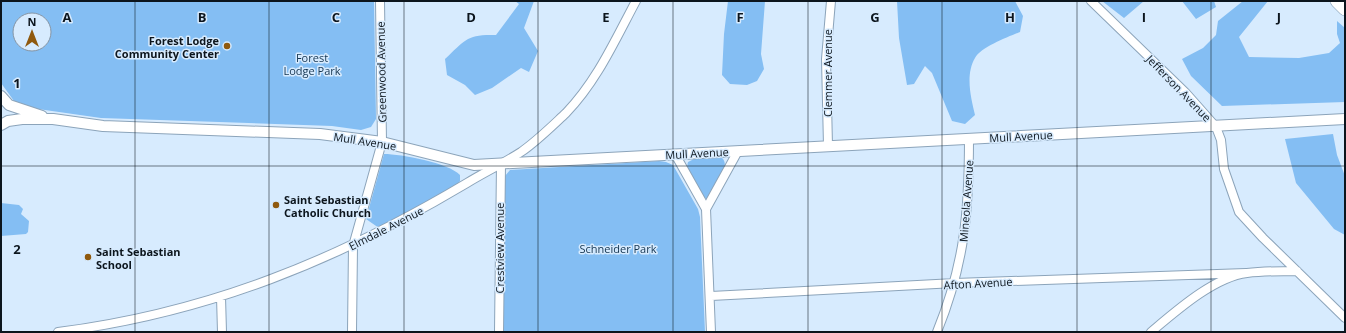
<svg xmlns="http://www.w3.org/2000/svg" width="1346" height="333" viewBox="0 0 1346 333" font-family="'Open Sans',sans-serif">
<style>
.green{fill:#84bef3;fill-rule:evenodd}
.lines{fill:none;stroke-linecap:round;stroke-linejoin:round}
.minor-casing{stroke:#8ca4ba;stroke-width:10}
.tertiary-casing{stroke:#8ca4ba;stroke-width:12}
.primary-casing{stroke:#8ca4ba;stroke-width:14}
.minor{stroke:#fff;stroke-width:8}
.tertiary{stroke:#fff;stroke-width:10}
.primary{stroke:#fff;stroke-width:13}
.grid{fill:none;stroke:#0c151d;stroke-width:1;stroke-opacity:0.55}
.poi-dot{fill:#8f590e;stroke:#d7ebfe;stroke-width:1.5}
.labels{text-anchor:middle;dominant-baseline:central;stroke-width:3;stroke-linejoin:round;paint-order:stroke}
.poi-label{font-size:11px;font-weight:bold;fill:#0c151d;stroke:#d7ebfe;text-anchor:start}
.park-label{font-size:11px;fill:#133450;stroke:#d7ebfe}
.street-label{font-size:11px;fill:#0c151d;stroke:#d7ebfe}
.grid-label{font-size:13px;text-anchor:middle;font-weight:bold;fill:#0c151d;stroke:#d7ebfe;stroke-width:3;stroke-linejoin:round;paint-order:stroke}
</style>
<rect width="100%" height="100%" fill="#d7ebfe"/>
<path class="green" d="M 1,1 L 374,1 L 376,119 L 371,127 L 361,130 L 332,126 L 101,118 L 24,107 L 14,101 L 1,83 ZM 20,20 L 44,20 L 44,44 L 20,44 Z
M 515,1 L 534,1 L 524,28 L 538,51 L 529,72 L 521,68 L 492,88 L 475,95 L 465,85 L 447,75 L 445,59 C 465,40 467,34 496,35 L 519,4 Z
M 728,1 L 765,1 L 761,54 L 764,69 L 757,81 L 747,85 L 730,84 L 722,75 L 724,34 Z
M 897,1 L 1015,1 L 1023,16 L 1020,32 C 1008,37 981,47 975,58 C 965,75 971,98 975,115 L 965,124 L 952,121 L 932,73 L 925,66 L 914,84 L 907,85 L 899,38 Z
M 1102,1 L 1144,1 L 1124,18 Z
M 1182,1 L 1214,1 L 1216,7 L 1196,19 Z
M 1243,1 L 1268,1 L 1239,37 L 1249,57 L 1299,58 L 1329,53 L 1340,43 L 1337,34 L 1337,21 L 1345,28 L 1345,102 L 1222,106 L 1191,76 L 1182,59 L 1203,48 L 1216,35 L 1218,21 Z
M 1333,134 L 1337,155 L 1345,176 L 1345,235 L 1334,229 L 1296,183 L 1285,139 Z
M 384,154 C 401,154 449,163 460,175 L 460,181 L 457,185 L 379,228 L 366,219 Z
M 722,158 C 732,166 713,190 707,199 L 704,197 C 699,188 684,173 688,162 L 694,159 Z
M 659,161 L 666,162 L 673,165 L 698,209 L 700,217 L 705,332 L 503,332 L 505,185 L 505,176 L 510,170 Z
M 1,203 L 19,205 L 23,209 L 21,214 L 29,221 L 28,232 L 26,234 L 1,236 Z"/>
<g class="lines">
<defs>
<path id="minor" d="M 1091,1 L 1185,92 L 1216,127 L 1221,140 L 1224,169 L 1239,212 L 1263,238 L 1345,318
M 828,146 L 826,59 L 831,1
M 675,154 L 706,209 L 711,332
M 706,209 L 738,151
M 711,296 L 955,283 L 1246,273
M 221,297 L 222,332
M 58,332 C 208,313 338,260 467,183 C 485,172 504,163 521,152 C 537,141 552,126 566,113 C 597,81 615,40 636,1
M 352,332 L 353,246 L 382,142 L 380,1
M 499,332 L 501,164
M 937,332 C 965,263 969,211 969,138
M 1151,332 C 1176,311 1214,277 1247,273 C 1264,271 1281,271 1297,271"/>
<path id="tertiary" d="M 1,96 L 9,105 L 42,116
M 1,125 L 8,121 L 22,119 L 53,119 L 103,126 L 320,134 L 382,142 L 474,165 L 1345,119"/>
<path id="primary" d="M 1337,1 L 1345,9"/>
</defs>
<use href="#minor" class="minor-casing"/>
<use href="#tertiary" class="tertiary-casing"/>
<use href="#primary" class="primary-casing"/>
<use href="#minor" class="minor"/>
<use href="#tertiary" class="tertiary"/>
<use href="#primary" class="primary"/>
</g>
<path class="grid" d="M 135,1 L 135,332M 269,1 L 269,332M 404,1 L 404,332M 538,1 L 538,332M 673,1 L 673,332M 808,1 L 808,332M 942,1 L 942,332M 1077,1 L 1077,332M 1211,1 L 1211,332M 1,166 L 1345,166"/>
<g class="poi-dot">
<circle cx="227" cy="46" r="4"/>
<circle cx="276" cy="205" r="4"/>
<circle cx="88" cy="257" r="4"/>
</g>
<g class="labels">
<g class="poi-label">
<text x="219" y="40" text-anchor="end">Forest Lodge<tspan x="219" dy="13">Community Center</tspan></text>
<text x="284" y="199">Saint Sebastian<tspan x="284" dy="13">Catholic Church</tspan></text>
<text x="96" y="251">Saint Sebastian<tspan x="96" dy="13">School</tspan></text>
</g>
<g class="park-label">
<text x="312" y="57">Forest<tspan x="312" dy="13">Lodge Park</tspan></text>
<text x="618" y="248">Schneider Park</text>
</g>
<g class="street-label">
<text transform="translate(381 72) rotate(-91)">Greenwood Avenue</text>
<text transform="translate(827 73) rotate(-90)">Clemmer Avenue</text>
<text transform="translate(1179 88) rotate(46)">Jefferson Avenue</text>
<text transform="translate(1021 136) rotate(-3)">Mull Avenue</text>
<text transform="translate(365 141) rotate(9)">Mull Avenue</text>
<text transform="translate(697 153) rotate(-3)">Mull Avenue</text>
<text transform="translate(966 201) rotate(-86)">Mineola Avenue</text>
<text transform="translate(386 228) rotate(-27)">Elmdale Avenue</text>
<text transform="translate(499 248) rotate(-90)">Crestview Avenue</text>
<text transform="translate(978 283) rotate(-3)">Afton Avenue</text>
</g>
</g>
<g class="grid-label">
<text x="67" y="22">A</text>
<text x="202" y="22">B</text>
<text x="336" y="22">C</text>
<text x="471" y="22">D</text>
<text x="606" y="22">E</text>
<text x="740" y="22">F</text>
<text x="875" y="22">G</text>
<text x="1010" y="22">H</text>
<text x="1144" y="22">I</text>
<text x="1279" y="22">J</text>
<text x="17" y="88">1</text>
<text x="17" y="254">2</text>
</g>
<rect width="1346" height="333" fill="none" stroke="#0c151d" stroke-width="4"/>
<g transform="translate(32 32)"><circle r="19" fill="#d7ebfe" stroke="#8695a4"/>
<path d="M0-3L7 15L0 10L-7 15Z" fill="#8f590e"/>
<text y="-6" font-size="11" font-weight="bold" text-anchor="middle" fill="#0c151d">N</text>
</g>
</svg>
